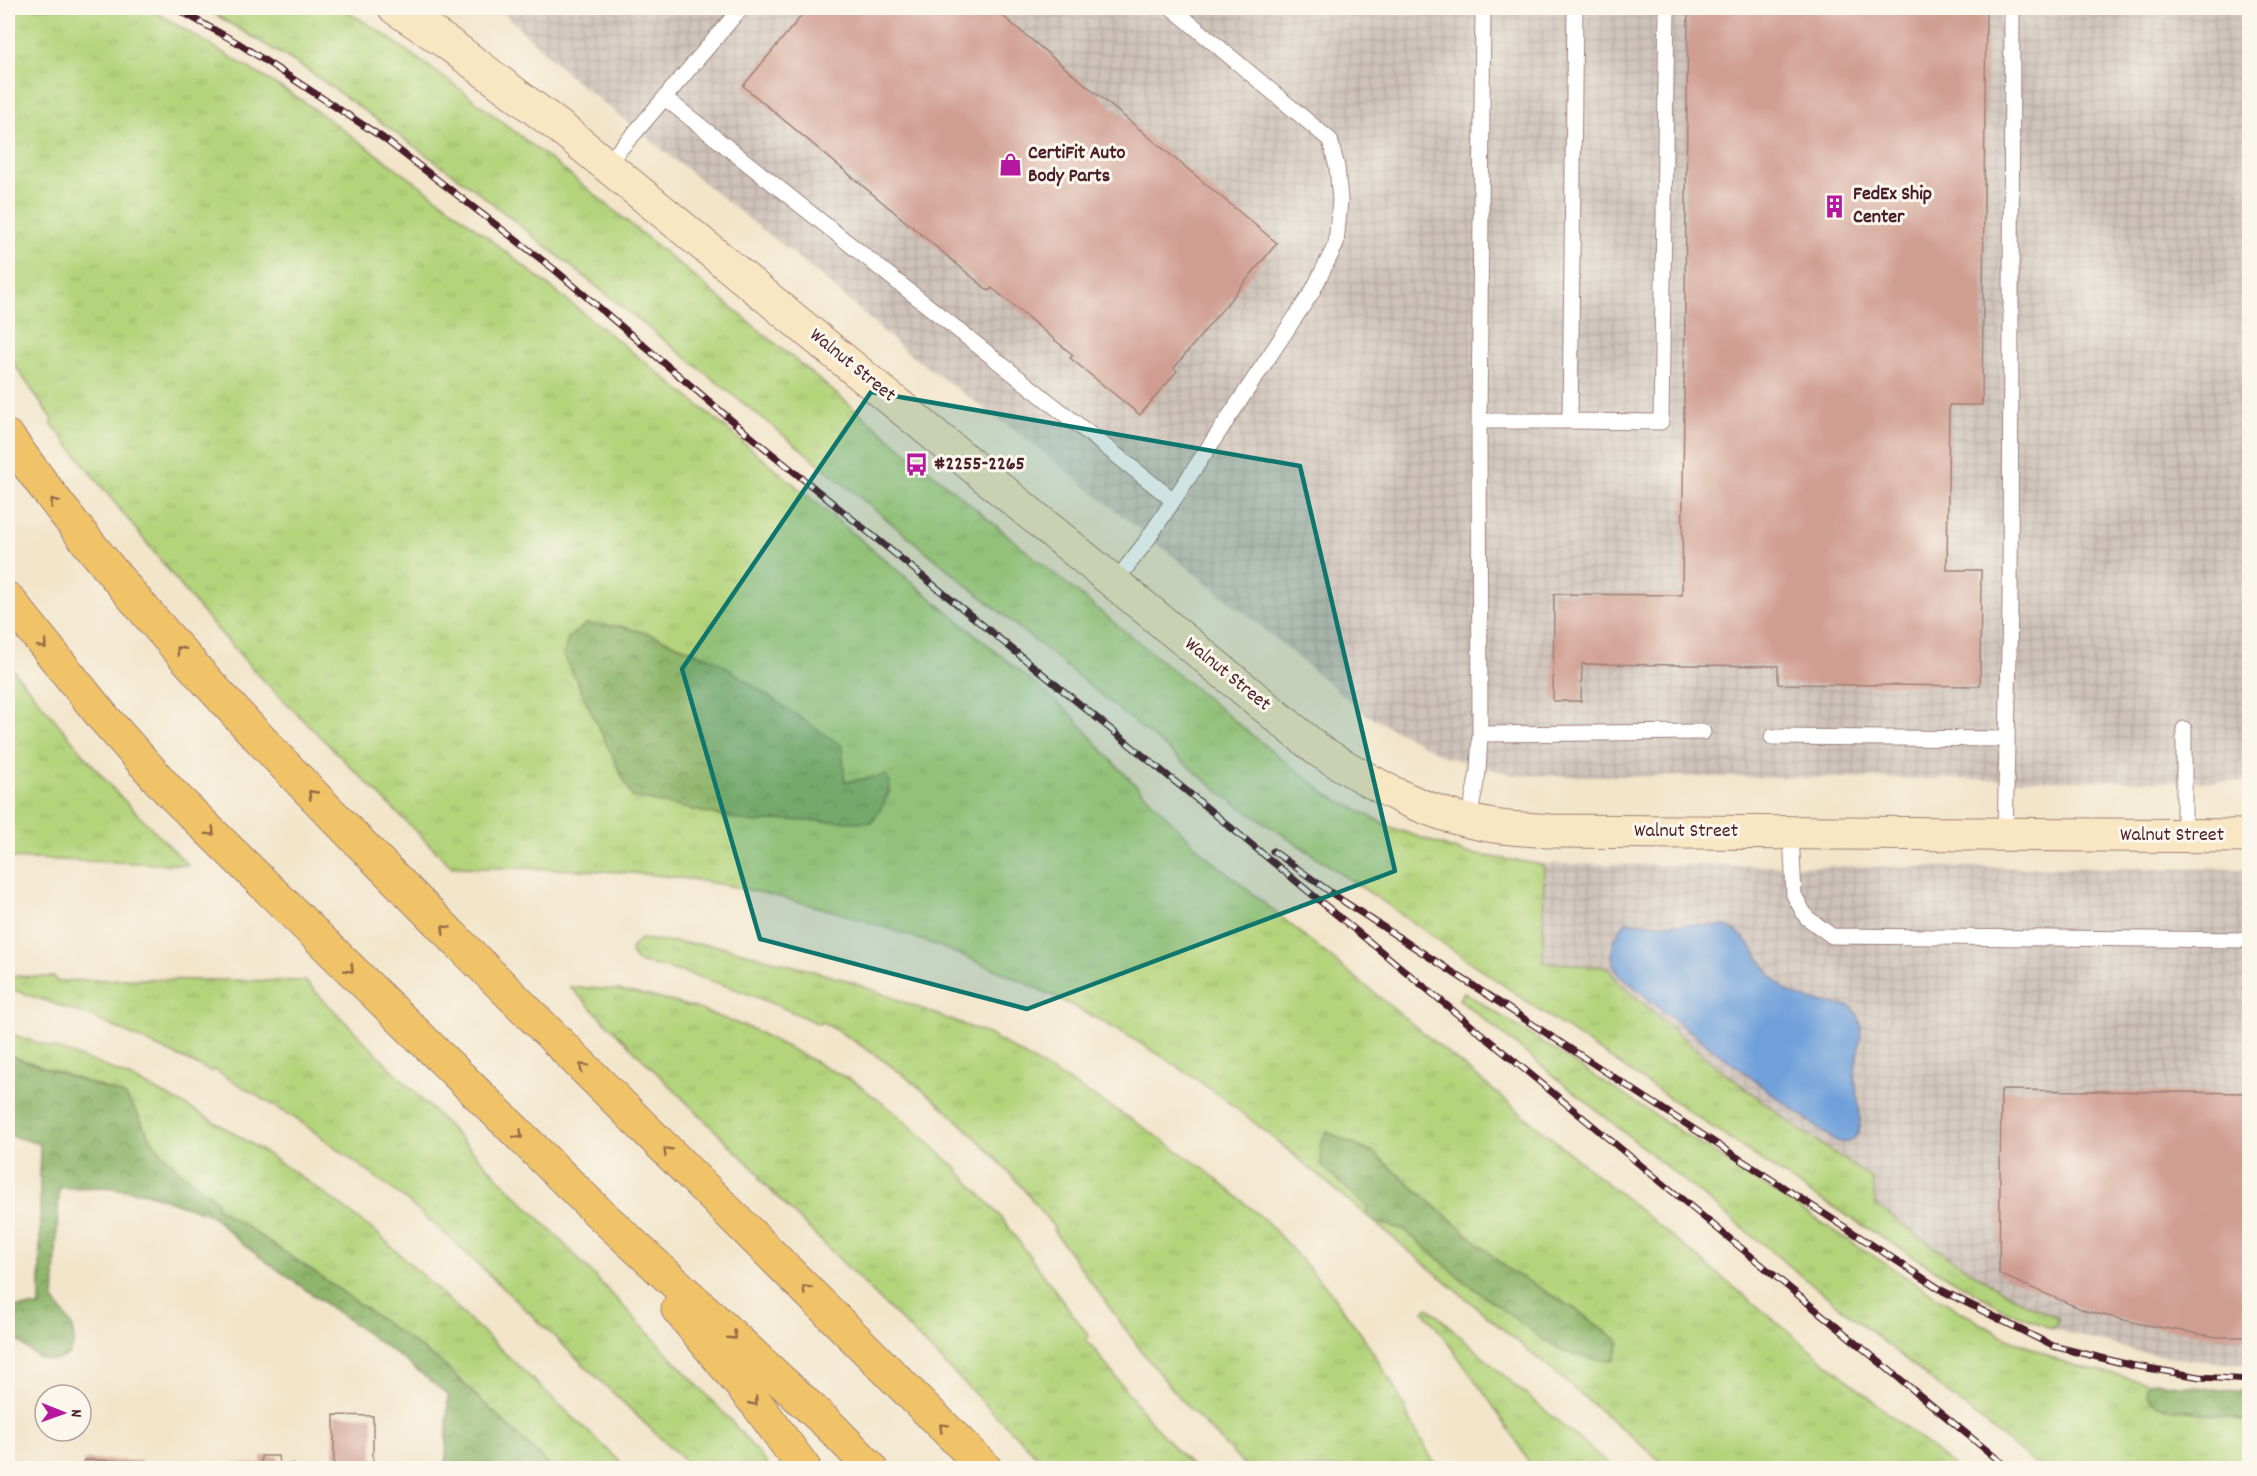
<svg xmlns="http://www.w3.org/2000/svg" width="2257" height="1476" viewBox="0 0 2257 1476" font-family="Dekko,sans-serif">
<style>
.industrial{fill:url(#industrial-grid)}
.grass{fill:url(#grass-tufts);stroke:#7f7a54;stroke-width:1.5;fill-rule:evenodd}
.forest{fill:url(#forest-crowns);stroke:#6c6a4c;stroke-width:1.5}
.water{fill:#70a0da;stroke:#5d6082;stroke-width:1.5}
.building{fill:#d09d91}
.lines{fill:none;stroke-linecap:round;stroke-linejoin:round}
.lane-casing{stroke:#9e827a;stroke-width:17}
.secondary-casing{stroke:#9e827a;stroke-width:35}
.highway-casing{stroke:#9e827a;stroke-width:35}
.lane{stroke:#fff;stroke-width:15}
.secondary{stroke:#f9e7c3;stroke-width:33}
.highway{stroke:#f0c369;stroke-width:33}
.rail-casing{stroke:#4a1f2b;stroke-width:7}
.rail{stroke:#fbf7ec;stroke-width:4.5;stroke-dasharray:14;stroke-linecap:butt}
.oneway{stroke:#956947}
.marked{fill:#0f766e;fill-opacity:0.2;stroke:#0f766e;stroke-width:4.5;stroke-linejoin:round}
.labels{text-anchor:middle;dominant-baseline:central;stroke-width:6;stroke-linejoin:round;paint-order:stroke}
.poi-label{font-size:20px;font-weight:bold;fill:#4a1f2b;stroke:#fbf7ec;text-anchor:start}
.street-label{font-size:20px;fill:#4a1f2b;stroke:#fbf7ec}
</style>
<defs>
<pattern id="industrial-grid" width="8" height="8" patternUnits="userSpaceOnUse" patternTransform="scale(1.5)"><rect width="8" height="8" fill="#cec2b9"/><path d="M0 4h8M4 0v8" fill="none" stroke="#b2a69f"/></pattern>
<pattern id="grass-tufts" width="24" height="20" patternUnits="userSpaceOnUse" patternTransform="scale(1.5)"><rect width="24" height="20" fill="#b4d47c"/><path d="M3 7l-1-3M5 7V3M7 7l1-3M15 17l-1-3M17 17v-4M19 17l1-3" fill="none" stroke="#9cb66b"/></pattern>
<pattern id="forest-crowns" width="20" height="18" patternUnits="userSpaceOnUse" patternTransform="scale(1.5)"><rect width="20" height="18" fill="#8fb66c"/><path d="M2 6a3 3 0 1 1 6 0M12 15a3 3 0 1 1 6 0" fill="none" stroke="#779359"/></pattern>
</defs>
<rect width="100%" height="100%" fill="#fbf7ec"/>
<filter id="ink" filterUnits="userSpaceOnUse"><feTurbulence type="fractalNoise" baseFrequency=".0167" numOctaves="2"/><feDisplacementMap in="SourceGraphic" scale="12" xChannelSelector="R" yChannelSelector="G"/><feConvolveMatrix kernelMatrix="1 2 1 2 8 2 1 2 1" color-interpolation-filters="sRGB"/></filter>
<filter id="wash" filterUnits="userSpaceOnUse"><feTurbulence type="fractalNoise" baseFrequency=".008" numOctaves="4" result="noise"/><feDisplacementMap in="SourceGraphic" scale="24" xChannelSelector="R" yChannelSelector="G"/><feGaussianBlur stdDeviation="1.35" result="paint"/><feColorMatrix in="noise" values="0 0 0 0 0 0 0 0 0 0 0 0 0 0 0 0 0 1.4 0 .05"/><feComposite in="paint" operator="in"/></filter>
<g filter="url(#wash)">
<rect width="100%" height="100%" fill="#f2e5ca"/>
<path class="industrial" d="M 498,8 L 2249,8 L 2249,782 L 1514,775 L 1444,756 L 1365,714 L 1257,623 L 1022,436 L 905,351 L 821,276 L 572,78 Z
M 1539,864 L 2249,869 L 2249,1364 L 2188,1360 L 2136,1351 L 2053,1329 L 2059,1318 L 2030,1307 L 1978,1276 L 1875,1205 L 1873,1179 L 1798,1129 L 1701,1054 L 1617,981 L 1607,967 L 1543,962 L 1544,867 Z"/>
<path class="grass" d="M 8,8 L 149,8 L 300,99 L 443,202 L 680,390 L 1071,714 L 1111,760 L 1203,853 L 1955,1468 L 1669,1468 L 1378,1225 L 1379,1223 L 1405,1230 L 1464,1281 L 1541,1338 L 1564,1352 L 1609,1361 L 1620,1342 L 1575,1309 L 1509,1270 L 1375,1154 L 1327,1132 L 1322,1166 L 1368,1207 L 1366,1215 C 1315,1174 1266,1129 1213,1091 C 1095,1006 947,941 807,904 C 763,893 719,882 673,877 C 600,868 525,869 452,867 L 259,676 L 201,611 L 51,423 L 53,421 L 8,355 ZM 619,626 L 650,634 L 717,661 L 845,782 L 885,775 L 890,783 L 889,793 L 872,822 L 777,820 L 755,823 Z
M 204,8 L 341,8 L 382,33 L 464,92 L 588,189 L 1057,576 L 1268,748 L 1328,795 L 1393,828 L 1465,853 L 1539,864 L 1544,867 L 1543,962 L 1607,967 L 1617,981 L 1701,1054 L 1798,1129 L 1873,1179 L 1875,1205 C 1934,1246 1992,1292 2059,1318 L 2053,1329 L 2007,1311 L 1939,1272 L 1810,1193 L 1542,1012 L 1375,896 L 1227,798 L 801,449 L 474,189 L 303,67 Z
M 8,664 L 113,789 L 188,865 L 8,858 Z
M 640,939 L 720,946 L 846,980 L 988,1034 L 1131,1119 L 1203,1168 L 1266,1221 L 1327,1288 L 1362,1335 L 1394,1386 L 1414,1428 L 1433,1461 L 1440,1468 L 1247,1468 L 1183,1402 L 1145,1356 L 1053,1230 L 1055,1229 C 990,1142 916,1075 821,1021 L 819,1024 C 760,997 702,974 638,962 L 631,953 L 632,947 Z
M 8,976 L 55,977 L 56,981 L 129,979 L 305,981 L 572,1252 L 733,1423 L 770,1468 L 692,1468 L 461,1248 L 400,1195 L 298,1120 L 213,1069 L 212,1072 L 90,1016 L 8,988 Z
M 570,987 L 617,990 L 654,997 L 695,1008 L 752,1029 L 856,1083 L 899,1116 L 956,1168 L 1000,1216 L 1089,1336 L 1086,1339 C 1121,1383 1154,1430 1194,1468 L 1049,1468 L 759,1179 L 760,1175 Z
M 1464,992 L 1951,1306 L 2001,1335 L 2068,1364 L 2149,1383 L 2146,1387 L 2158,1406 L 2249,1421 L 2249,1468 L 2040,1468 L 1459,999 Z
M 8,1033 C 42,1044 78,1055 111,1069 C 207,1111 297,1170 379,1235 L 627,1468 L 552,1468 L 443,1364 L 310,1269 L 216,1207 L 217,1201 C 193,1184 172,1167 154,1143 C 142,1127 139,1112 124,1095 L 8,1055 Z
M 1428,1307 L 1509,1380 L 1613,1468 L 1532,1468 C 1501,1413 1462,1362 1424,1311 Z"/>
<path class="forest" d="M 586,624 L 619,626 L 650,634 L 717,661 L 842,746 L 845,782 L 885,775 L 890,783 C 888,798 880,810 872,822 L 777,820 L 755,823 L 632,797 L 564,655 L 568,638 Z
M 8,1055 L 124,1095 C 139,1112 142,1127 154,1143 C 172,1167 194,1183 217,1201 L 216,1207 L 310,1269 L 443,1364 L 552,1468 L 446,1468 L 448,1395 L 404,1360 L 242,1244 L 211,1215 L 147,1193 L 105,1187 L 59,1188 L 54,1300 L 72,1326 L 74,1343 L 69,1355 C 37,1371 30,1346 8,1333 L 8,1307 L 40,1307 L 40,1144 L 8,1135 Z
M 1327,1132 L 1375,1154 L 1509,1270 L 1575,1309 L 1620,1342 L 1614,1360 L 1609,1361 L 1588,1358 L 1564,1352 L 1541,1338 L 1464,1281 L 1405,1230 L 1380,1223 L 1378,1225 L 1366,1215 L 1367,1207 L 1322,1166 L 1320,1144 Z
M 2154,1382 L 2210,1389 L 2249,1392 L 2249,1421 L 2158,1406 L 2147,1395 L 2146,1387 L 2149,1383 Z"/>
<path class="water" d="M 1626,922 L 1725,926 C 1755,936 1761,972 1786,990 C 1804,1002 1828,1003 1850,1006 C 1856,1012 1860,1017 1861,1026 C 1862,1043 1854,1060 1855,1077 C 1856,1092 1863,1120 1858,1133 C 1853,1144 1844,1144 1834,1140 L 1667,1014 L 1619,974 C 1606,957 1613,937 1626,922 Z"/>
<g id="blocks">
<path class="building" d="M 808,8 L 993,8 L 1277,243 L 1174,368 L 1177,371 L 1140,415 L 1070,358 L 1073,355 L 992,288 L 989,291 L 743,86 Z
M 1688,8 L 1986,8 L 1982,405 L 1949,405 L 1947,570 L 1981,570 L 1980,686 L 1778,684 L 1778,666 L 1582,664 L 1581,701 L 1553,701 L 1554,594 L 1682,595 Z
M 2001,1090 L 2250,1093 L 2250,1337 L 2217,1337 L 2141,1324 L 2086,1311 L 1999,1274 Z
M 334,1415 L 373,1416 L 373,1468 L 334,1468 Z
M 261,1456 L 278,1456 L 279,1464 L 294,1464 L 294,1468 L 234,1468 L 234,1463 L 261,1464 Z
M 84,1460 L 142,1461 L 142,1468 L 84,1468 Z"/>
</g>
</g>
<g filter="url(#ink)">
<use href="#blocks" fill-opacity="0" stroke="#9e827a" stroke-width="1.5"/>
<g class="lines">
<defs>
<path id="lane" d="M 665,98 L 1173,500
M 606,164 L 632,136 L 741,8
M 1479,421 L 1570,421 L 1575,8
M 1570,421 L 1661,422 L 1667,8
M 1115,582 L 1145,543 L 1312,292 L 1336,244 L 1340,200 L 1337,167 L 1330,140 L 1172,8
M 2184,729 L 2184,836
M 1480,734 L 1703,732
M 1772,737 L 2007,739
M 1469,820 L 1478,772 L 1480,734 L 1479,421 L 1483,8
M 1791,833 L 1794,895 L 1806,917 L 1832,936 L 2250,940
M 2005,835 L 2010,606 L 2012,8"/>
<path id="secondary" d="M 395,8 L 450,45 L 566,132 L 1318,750 C 1374,785 1427,816 1494,826 C 1512,829 1530,829 1549,831 L 2250,836"/>
<path id="highway" d="M 8,437 C 139,621 300,783 459,943 C 634,1119 810,1293 985,1468
M 8,599 L 103,717 L 169,791 L 597,1211 L 831,1427 L 871,1468
M 678,1309 L 757,1404 L 804,1468"/>
</defs>
<use href="#lane" class="lane-casing"/>
<use href="#secondary" class="secondary-casing"/>
<use href="#highway" class="highway-casing"/>
<use href="#lane" class="lane"/>
<use href="#secondary" class="secondary"/>
<use href="#highway" class="highway"/>
<defs>
<path id="rail" d="M 175,8 L 238,43 L 383,138 L 555,270 L 744,431 L 1189,793 L 2008,1468
M 1273,851 L 1343,901 L 1943,1291 L 2053,1346 L 2130,1365 L 2200,1377 L 2250,1380"/>
</defs>
<use href="#rail" class="rail-casing"/>
<use href="#rail" class="rail"/>
</g>
<defs><path id="oneway-chevron" d="M-2-3.5L2.5 0L-2 3.5" fill="none" stroke-width="1.6" stroke-linecap="round" stroke-linejoin="round" transform="scale(1.5)"/></defs>
<g class="oneway">
<use href="#oneway-chevron" transform="translate(54 502) rotate(-127)"/>
<use href="#oneway-chevron" transform="translate(43 645) rotate(51)"/>
<use href="#oneway-chevron" transform="translate(180 650) rotate(-132)"/>
<use href="#oneway-chevron" transform="translate(312 794) rotate(-134)"/>
<use href="#oneway-chevron" transform="translate(211 832) rotate(45)"/>
<use href="#oneway-chevron" transform="translate(445 929) rotate(-135)"/>
<use href="#oneway-chevron" transform="translate(350 969) rotate(45)"/>
<use href="#oneway-chevron" transform="translate(583 1067) rotate(-135)"/>
<use href="#oneway-chevron" transform="translate(519 1135) rotate(44)"/>
<use href="#oneway-chevron" transform="translate(667 1151) rotate(-135)"/>
<use href="#oneway-chevron" transform="translate(806 1289) rotate(-135)"/>
<use href="#oneway-chevron" transform="translate(733 1336) rotate(43)"/>
<use href="#oneway-chevron" transform="translate(754 1402) rotate(51)"/>
<use href="#oneway-chevron" transform="translate(943 1427) rotate(-135)"/>
</g>
</g>
<path class="marked" d="M 871,392 L 1300,466 L 1395,871 L 1027,1009 L 760,939 L 682,669 Z"/>
<defs>
<symbol id="shop-bare" viewBox="-9 -9 18 18"><path d="M-5-2.5h2.3a2.7 3.5 0 0 1 5.4 0H5L5.5 6h-11ZM-1.5-2.5h3a1.5 2.3 0 0 0-3 0Z" fill="#b5179e" stroke="#fbf7ec" stroke-width="2.5" paint-order="stroke"/></symbol>
<symbol id="building-bare" viewBox="-9 -9 18 18"><path d="M-4-6H4V6H1V3H-1V6H-4ZM-2.5-4.3h1.7v1.8h-1.7ZM.8-4.3h1.7v1.8H.8ZM-2.5-1h1.7V.8h-1.7ZM.8-1h1.7V.8H.8Z" fill="#b5179e" stroke="#fbf7ec" stroke-width="2.5" paint-order="stroke"/></symbol>
<symbol id="bus-bare" viewBox="-9 -9 18 18"><path d="M-5-6H5V4H4V6H2V4H-2V6H-4V4H-5ZM-3.5-4V0h7V-4ZM-3.5 1.2v1.5H-2V1.2ZM2 1.2v1.5H3.5V1.2Z" fill="#b5179e" stroke="#fbf7ec" stroke-width="2.5" paint-order="stroke"/></symbol>
</defs>
<g fill-rule="evenodd">
<use href="#shop-bare" x="994" y="148" width="33" height="33"/>
<use href="#building-bare" x="1818" y="190" width="33" height="33"/>
<use href="#bus-bare" x="900" y="448" width="33" height="33"/>
</g>
<g class="labels">
<g class="poi-label">
<text x="1028" y="154">CertiFit Auto<tspan x="1028" dy="23">Body Parts</tspan></text>
<text x="1853" y="195">FedEx Ship<tspan x="1853" dy="23">Center</tspan></text>
<text x="934" y="465">#2255-2265</text>
</g>
<g class="street-label">
<text transform="translate(852 366) rotate(39)">Walnut Street</text>
<text transform="translate(1227 675) rotate(39)">Walnut Street</text>
<text x="1686" y="832">Walnut Street</text>
<text x="2172" y="836">Walnut Street</text>
</g>
</g>
<rect width="2257" height="1476" fill="none" stroke="#fbf7ec" stroke-width="30"/>
<g transform="translate(63 1413) rotate(91)"><circle r="28" fill="#fbf7ec" stroke="#b4a19f" stroke-width="1.5"/>
<path d="M0-4.5L10 22L0 15L-10 22Z" fill="#b5179e"/>
<text y="-9" font-size="16" font-weight="bold" text-anchor="middle" fill="#4a1f2b">N</text>
</g>
</svg>
